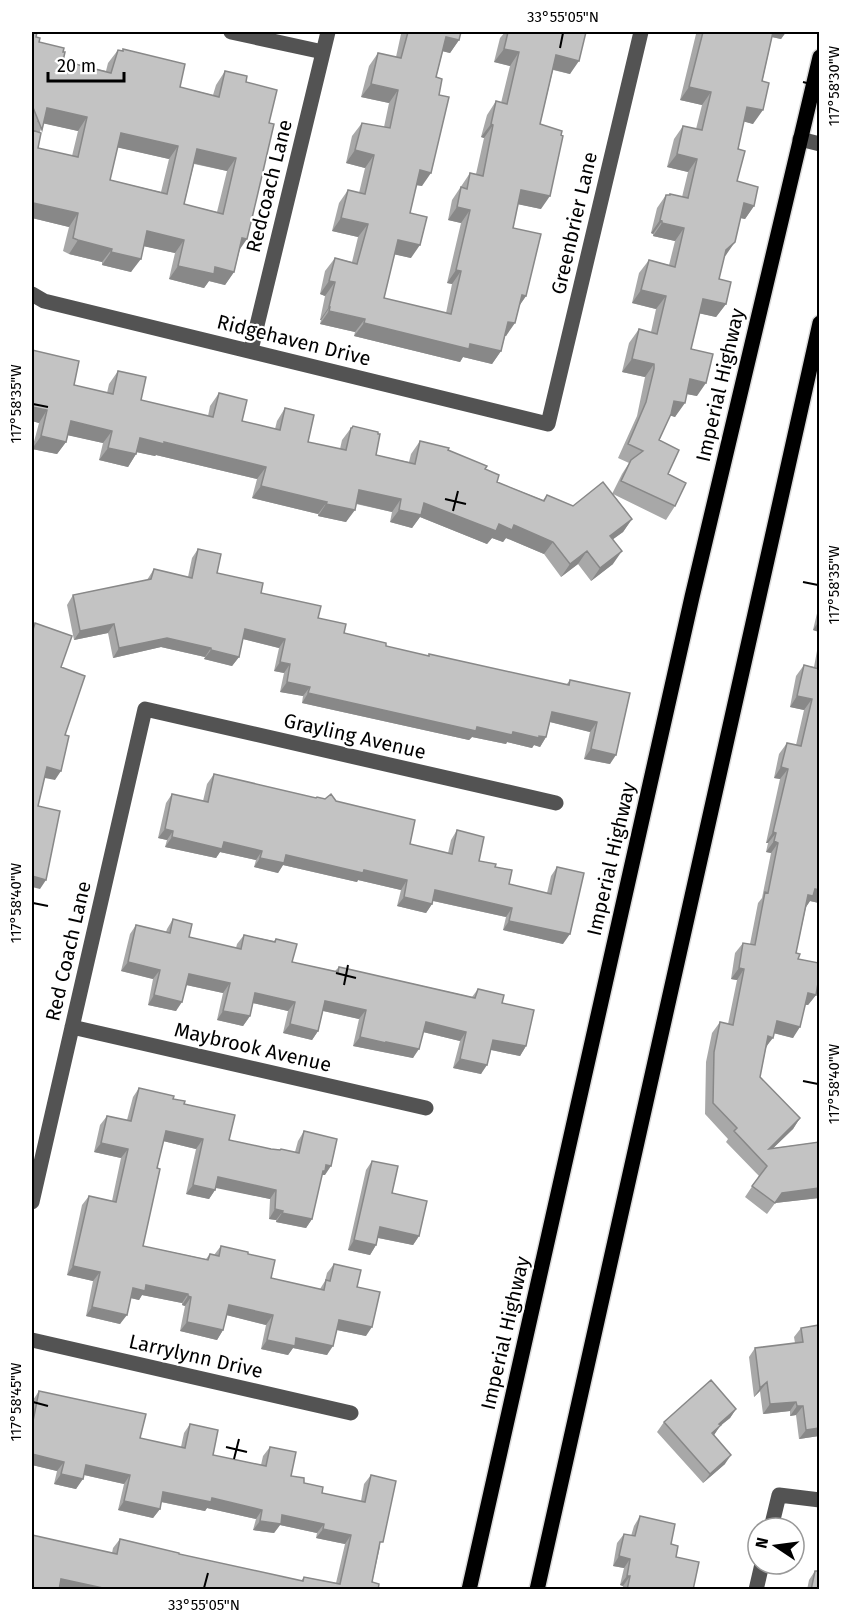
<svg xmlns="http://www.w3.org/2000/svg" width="851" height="1621" viewBox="0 0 851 1621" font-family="'Fira Sans',sans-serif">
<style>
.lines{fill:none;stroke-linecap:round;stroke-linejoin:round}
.major-casing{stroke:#dbdbdb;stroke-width:18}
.minor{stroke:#535353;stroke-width:15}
.major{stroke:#000;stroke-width:15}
.wall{fill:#a8a8a8;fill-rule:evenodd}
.shaded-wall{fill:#888}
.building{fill:#c3c3c3;stroke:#888;stroke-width:1.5;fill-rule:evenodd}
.ticks{fill:none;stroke:#000;stroke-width:2}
.labels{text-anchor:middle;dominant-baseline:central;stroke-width:4.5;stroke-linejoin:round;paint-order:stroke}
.street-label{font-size:20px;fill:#000;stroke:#fff}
.neatline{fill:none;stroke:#000;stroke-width:2}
.ticks-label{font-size:15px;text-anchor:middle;fill:#000}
</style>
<rect width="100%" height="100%" fill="#fff"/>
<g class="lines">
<defs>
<path id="major" d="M 469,1590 L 692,597 L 820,57
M 537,1590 L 820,323"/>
</defs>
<use href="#major" class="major-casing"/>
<path class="minor" d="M 231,32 L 323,52
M 800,139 L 820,144
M 32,294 L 44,301 L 548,424 L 641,32
M 251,350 L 328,32
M 72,1027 L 426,1108
M 32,1202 L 145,709 L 556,803
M 32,1340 L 351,1413
M 771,1528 L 779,1495 L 820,1500
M 756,1590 L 762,1564"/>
<use href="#major" class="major"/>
</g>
<path class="wall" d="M 32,32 L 36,37 L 39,42 L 63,61 L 106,71 L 108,63 L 118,50 L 122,51 L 123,49 L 180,87 L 213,95 L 216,85 L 225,71 L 246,82 L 240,249 L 234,272 L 225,285 L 209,281 L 204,288 L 169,279 L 175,253 L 144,246 L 131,272 L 102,265 L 102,262 L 69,254 L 63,251 L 69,227 L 32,218 ZM 43,123 L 78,131 L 72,156 L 38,148 L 40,132 ZM 117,147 L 169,159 L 161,192 L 110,180 ZM 194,164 L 227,171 L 217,212 L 184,204 Z
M 390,32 L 461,32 L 459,40 L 450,53 L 443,51 L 436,77 L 439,95 L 422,186 L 416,185 L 410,213 L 411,258 L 394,254 L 384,298 L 446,313 L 452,284 L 447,283 L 461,223 L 448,220 L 452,200 L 470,173 L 476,174 L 484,138 L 481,137 L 487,115 L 496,101 L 501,103 L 510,66 L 494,62 L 500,38 L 505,32 L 586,32 L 570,74 L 553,70 L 540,124 L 541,209 L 518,204 L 513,228 L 526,296 L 519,306 L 506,336 L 505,336 L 501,351 L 492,364 L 463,357 L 460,362 L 354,336 L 355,332 L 320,324 L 321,320 L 320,320 L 325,296 L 320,294 L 325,271 L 335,258 L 352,262 L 358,237 L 332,231 L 339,203 L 348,190 L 359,193 L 365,168 L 346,163 L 352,136 L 362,123 L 384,127 L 389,103 L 361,97 L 369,66 L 378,53 L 396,57 L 401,34 Z
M 698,32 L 786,32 L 781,39 L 772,37 L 753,124 L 744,121 L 738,149 L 737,181 L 754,206 L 745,219 L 741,218 L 726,255 L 724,257 L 719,279 L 726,304 L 716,317 L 699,313 L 691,349 L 697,396 L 687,394 L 675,417 L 670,415 L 659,440 L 675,506 L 666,520 L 613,494 L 632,519 L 623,532 L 613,539 L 613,564 L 591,581 L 578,564 L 561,577 L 544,554 L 506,538 L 503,542 L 492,538 L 487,544 L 420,517 L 412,528 L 390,522 L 392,512 L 356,504 L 346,522 L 318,516 L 318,514 L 252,498 L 257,479 L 156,455 L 155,456 L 137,452 L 136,454 L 128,467 L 99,460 L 103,443 L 68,435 L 66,442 L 57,454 L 32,449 L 39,423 L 32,421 L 32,347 L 32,350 L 74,385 L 107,393 L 109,384 L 118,371 L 141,400 L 208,416 L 210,406 L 219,393 L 242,421 L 275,429 L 277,421 L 285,408 L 308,442 L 340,449 L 342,440 L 351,428 L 353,426 L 376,455 L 409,462 L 411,454 L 420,441 L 448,450 L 485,469 L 497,482 L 543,500 L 547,495 L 573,506 L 612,494 L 622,474 L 629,463 L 618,458 L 637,416 L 644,382 L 645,377 L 622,372 L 629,343 L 639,329 L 651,332 L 656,309 L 632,303 L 639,273 L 649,260 L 669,265 L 675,241 L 653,236 L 653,234 L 651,233 L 657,208 L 666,195 L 682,197 L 688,172 L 667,167 L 674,139 L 683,126 L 696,129 L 702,105 L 680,100 L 696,34 Z
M 198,549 L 217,573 L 318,618 L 344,633 L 386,646 L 428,656 L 429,654 L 566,685 L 570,680 L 630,693 L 610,764 L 584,759 L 590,732 L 550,722 L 546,737 L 540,747 L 534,745 L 532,748 L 507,742 L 506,744 L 472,737 L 469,740 L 302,703 L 303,696 L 280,692 L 284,673 L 274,671 L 279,648 L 243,639 L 239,657 L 232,666 L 204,659 L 205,657 L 161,647 L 113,658 L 108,633 L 74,640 L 67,605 L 73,595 L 147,580 L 154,569 L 188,577 L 192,558 Z
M 819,605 L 819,632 L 813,630 Z
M 819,640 L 819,903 L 810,901 L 806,907 L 796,953 L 816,995 L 808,1005 L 805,1005 L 793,1038 L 774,1033 L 766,1048 L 760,1077 L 800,1118 L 793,1129 L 773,1148 L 819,1142 L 819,1198 L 775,1203 L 767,1214 L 745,1197 L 759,1176 L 726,1142 L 728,1139 L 705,1114 L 706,1062 L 712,1033 L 720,1022 L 728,1024 L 737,980 L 731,979 L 735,953 L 743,943 L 750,944 L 758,903 L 762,898 L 771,853 L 766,852 L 768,843 L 766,843 L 780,779 L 774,778 L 779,754 L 787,743 L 796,745 L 804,710 L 790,707 L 796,676 L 804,665 L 814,667 Z
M 214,774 L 316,798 L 336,801 L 410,844 L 448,853 L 451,840 L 457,830 L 479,861 L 495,867 L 509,884 L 547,893 L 551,876 L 557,867 L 563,944 L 503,930 L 506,917 L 433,901 L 432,904 L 426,913 L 397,906 L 401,890 L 358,880 L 357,882 L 283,865 L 278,873 L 254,867 L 256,860 L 220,852 L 216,858 L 165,847 L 167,840 L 158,838 L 166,803 L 172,794 L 203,801 L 207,784 Z
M 173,919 L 189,937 L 236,948 L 237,944 L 244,935 L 274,941 L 276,939 L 292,962 L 335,971 L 339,967 L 472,997 L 478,989 L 502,1003 L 526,1046 L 520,1056 L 491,1050 L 481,1074 L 453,1068 L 460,1041 L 423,1032 L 413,1058 L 353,1046 L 359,1019 L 323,1011 L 318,1031 L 312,1040 L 283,1033 L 288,1011 L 253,1003 L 250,1016 L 243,1026 L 217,1020 L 223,993 L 186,985 L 176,1011 L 148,1005 L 153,979 L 121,971 L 130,934 L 136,925 L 166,932 L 167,929 Z
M 139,1088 L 173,1099 L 184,1104 L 229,1140 L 271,1149 L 280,1150 L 281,1149 L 295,1152 L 298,1141 L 304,1131 L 325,1175 L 322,1175 L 312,1219 L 306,1228 L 276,1222 L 276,1220 L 269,1219 L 270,1199 L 216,1187 L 215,1190 L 209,1199 L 186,1194 L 196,1149 L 163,1141 L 157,1168 L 143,1246 L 206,1259 L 210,1254 L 214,1255 L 221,1246 L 248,1254 L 271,1278 L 320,1289 L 325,1281 L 327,1273 L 334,1264 L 357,1287 L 366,1336 L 337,1330 L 327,1355 L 293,1348 L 288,1355 L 261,1349 L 266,1325 L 227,1315 L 223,1330 L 217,1340 L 180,1331 L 185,1306 L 182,1305 L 182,1303 L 142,1295 L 139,1300 L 131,1298 L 120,1324 L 86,1316 L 93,1281 L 67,1275 L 82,1205 L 89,1196 L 112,1201 L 121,1158 L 94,1152 L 100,1125 L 107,1116 L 127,1120 L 133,1097 Z
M 372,1161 L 419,1236 L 413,1245 L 378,1238 L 376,1245 L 370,1255 L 348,1250 L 366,1170 Z
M 801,1328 L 819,1436 L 799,1439 L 796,1415 L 790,1416 L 790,1411 L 763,1414 L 760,1391 L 754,1397 L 749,1357 L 755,1348 L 795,1343 L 794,1337 Z
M 39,1391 L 140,1438 L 181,1447 L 184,1433 L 190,1424 L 213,1455 L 261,1465 L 263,1456 L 270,1447 L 291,1476 L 322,1493 L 361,1501 L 364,1484 L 371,1475 L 380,1547 L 372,1582 L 378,1590 L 32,1590 L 112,1553 L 113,1548 L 120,1539 L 179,1554 L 301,1581 L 304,1577 L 336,1583 L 345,1544 L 316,1538 L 317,1533 L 280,1525 L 274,1533 L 253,1530 L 256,1519 L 207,1508 L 205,1511 L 161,1502 L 160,1509 L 153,1518 L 118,1510 L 124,1484 L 84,1475 L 76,1489 L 54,1484 L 57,1471 L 32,1465 L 32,1407 L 33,1400 Z
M 736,1409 L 730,1418 L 720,1426 L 714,1435 L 725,1464 L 703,1483 L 657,1432 L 664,1422 Z
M 640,1516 L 671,1544 L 676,1557 L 693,1590 L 622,1590 L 623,1586 L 620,1585 L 624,1568 L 613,1566 L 617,1543 L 624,1534 L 631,1536 L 634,1526 Z
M 819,1567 L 819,1590 L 807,1590 L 809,1580 L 815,1571 L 818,1571 Z"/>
<path class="shaded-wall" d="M 390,32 L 403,32 L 401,34 Z
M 770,32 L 786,32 L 781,39 L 767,36 Z
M 446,37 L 459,40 L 450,53 L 437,50 Z
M 504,49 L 519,52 L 510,66 L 494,62 Z
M 556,55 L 579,61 L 570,74 L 547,68 Z
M 371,84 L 398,90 L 389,103 L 361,97 Z
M 689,87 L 711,92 L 702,105 L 680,100 Z
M 747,107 L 763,110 L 753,124 L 738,120 Z
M 47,108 L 87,117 L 78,131 L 37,122 Z
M 491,124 L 493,125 L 484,138 L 481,137 Z
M 121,133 L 178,146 L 169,159 L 111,146 Z
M 197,149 L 236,158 L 227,171 L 188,162 Z
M 355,150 L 374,155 L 365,168 L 346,163 Z
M 677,154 L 697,159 L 688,172 L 667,167 Z
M 420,170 L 431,173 L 422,186 L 410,184 Z
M 521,190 L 550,196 L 541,209 L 512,203 Z
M 33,203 L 78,213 L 69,227 L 32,218 L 32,205 Z
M 744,203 L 754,206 L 745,219 L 735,217 Z
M 457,207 L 470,210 L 461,223 L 448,220 Z
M 341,218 L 368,224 L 358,237 L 332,231 Z
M 660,220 L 662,221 L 653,234 L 651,233 Z
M 662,223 L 684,228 L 675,241 L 653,236 Z
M 147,231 L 184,240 L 175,253 L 138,245 Z
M 242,238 L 247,239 L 238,252 Z
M 78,240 L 112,249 L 102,262 L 69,254 Z
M 398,240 L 420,245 L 411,258 L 388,253 Z
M 735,242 L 726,255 L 716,263 L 726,250 Z
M 111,252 L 141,259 L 131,272 L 102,265 Z
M 178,266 L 215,267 L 234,272 L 225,285 L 209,281 L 204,288 L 169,279 Z
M 456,270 L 461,271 L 452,284 L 447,283 Z
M 329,281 L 335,282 L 325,296 L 320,294 Z
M 641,290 L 666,296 L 656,309 L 632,303 Z
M 522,295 L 526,296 L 517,309 Z
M 703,299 L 726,304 L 716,317 L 693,312 Z
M 329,307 L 330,307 L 321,320 L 320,320 Z
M 329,311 L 365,319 L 355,332 L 320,324 Z
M 508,322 L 515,323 L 506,336 L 499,335 Z
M 364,323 L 470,344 L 501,351 L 492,364 L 463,357 L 460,362 L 354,336 Z
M 632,359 L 654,364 L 645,377 L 622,372 Z
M 690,379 L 706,383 L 697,396 L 681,393 Z
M 674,401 L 685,403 L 675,417 L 665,414 Z
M 32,407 L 47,410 L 39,423 L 32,421 Z
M 71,421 L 112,431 L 103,443 L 62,434 Z
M 41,436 L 66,442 L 57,454 L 32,449 Z
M 140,438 L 164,442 L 266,467 L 257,479 L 156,455 L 155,456 L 131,451 Z
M 108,448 L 136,454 L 128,467 L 99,460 Z
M 261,486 L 327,502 L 318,514 L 252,498 Z
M 359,490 L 401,499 L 392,512 L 350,502 Z
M 424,503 L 499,524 L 514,525 L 553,542 L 544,554 L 506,538 L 503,542 L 492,538 L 487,544 L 420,517 L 412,528 L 390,522 L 399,510 Z
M 326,504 L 355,510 L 346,522 L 318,516 Z
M 632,519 L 623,532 L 601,548 L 610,536 Z
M 587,551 L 578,564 L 561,577 L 570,564 Z
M 622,551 L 613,564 L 591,581 L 600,568 Z
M 819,621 L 819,632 L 813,630 Z
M 114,624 L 108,633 L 74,640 L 80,631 Z
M 245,629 L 285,639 L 279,648 L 239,638 Z
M 167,638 L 211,648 L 205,657 L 161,647 L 113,658 L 119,648 Z
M 211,650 L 239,657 L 232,666 L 204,659 Z
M 280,662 L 290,664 L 284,673 L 274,671 Z
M 287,682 L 310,687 L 303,696 L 280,692 Z
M 308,693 L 477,727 L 546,737 L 540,747 L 534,745 L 532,748 L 507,742 L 506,744 L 472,737 L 469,740 L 302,703 Z
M 797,696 L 812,699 L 804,710 L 790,707 Z
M 552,712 L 597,722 L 590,732 L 546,721 Z
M 591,749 L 616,755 L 610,764 L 584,759 Z
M 47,767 L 61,771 L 55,780 L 40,777 Z
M 781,767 L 788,769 L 780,779 L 774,778 Z
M 165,829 L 173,831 L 167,840 L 158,838 Z
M 773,832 L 776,833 L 768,843 L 766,843 Z
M 172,837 L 224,842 L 262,851 L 256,860 L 220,852 L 216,858 L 165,847 Z
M 774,841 L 778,843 L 771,853 L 766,852 Z
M 286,855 L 364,870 L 407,880 L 401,890 L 358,880 L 357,882 L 283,865 L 278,873 L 254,867 L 260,858 Z
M 32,876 L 46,880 L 40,889 L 32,887 Z
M 815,889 L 819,890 L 819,903 L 810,901 L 806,907 L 808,895 Z
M 435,890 L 512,908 L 506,917 L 429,900 Z
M 404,897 L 432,904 L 426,913 L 397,906 Z
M 509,921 L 570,934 L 563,944 L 503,930 Z
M 128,962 L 160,970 L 153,979 L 121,971 Z
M 739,968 L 744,969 L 737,980 L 731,979 Z
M 189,974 L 230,983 L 223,993 L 182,984 Z
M 255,993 L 295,1002 L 288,1011 L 248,1002 Z
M 808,993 L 816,995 L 808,1005 L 800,1004 Z
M 154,995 L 182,1002 L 176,1011 L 148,1005 Z
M 325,1001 L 366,1010 L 359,1019 L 319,1010 Z
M 223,1011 L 250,1016 L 243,1026 L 217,1020 Z
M 777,1021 L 800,1027 L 793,1038 L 769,1032 Z
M 426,1022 L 466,1032 L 460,1041 L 419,1031 Z
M 290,1024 L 318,1031 L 312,1040 L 283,1033 Z
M 768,1036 L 773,1038 L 765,1048 Z
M 360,1037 L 386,1042 L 419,1049 L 413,1058 L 353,1046 Z
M 493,1040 L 526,1046 L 520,1056 L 487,1049 Z
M 460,1059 L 487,1065 L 481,1074 L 453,1068 Z
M 800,1118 L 793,1129 L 761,1160 L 769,1149 Z
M 166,1131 L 203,1139 L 196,1149 L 159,1140 Z
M 101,1143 L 128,1149 L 121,1158 L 94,1152 Z
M 326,1165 L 331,1166 L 325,1175 L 322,1175 L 318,1180 Z
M 218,1177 L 276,1190 L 270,1199 L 211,1187 Z
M 193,1185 L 215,1190 L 209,1199 L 186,1194 Z
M 819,1188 L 819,1198 L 775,1203 L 767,1214 L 782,1193 Z
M 275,1209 L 283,1211 L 276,1220 L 269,1219 Z
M 282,1213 L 312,1219 L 306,1228 L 276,1222 Z
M 380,1227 L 419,1236 L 413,1245 L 374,1237 Z
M 354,1240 L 376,1245 L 370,1255 L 348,1250 Z
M 73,1266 L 100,1272 L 93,1281 L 67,1275 Z
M 146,1285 L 188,1294 L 182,1303 L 142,1295 L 139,1300 L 126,1297 L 133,1288 Z
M 188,1296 L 191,1297 L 185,1306 L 182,1305 Z
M 229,1305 L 273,1315 L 266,1325 L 222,1314 Z
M 92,1307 L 127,1315 L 120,1324 L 86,1316 Z
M 339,1320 L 372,1327 L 366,1336 L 332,1329 Z
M 187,1322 L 223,1330 L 217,1340 L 180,1331 Z
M 296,1338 L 333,1346 L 327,1355 L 293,1348 L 288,1355 L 261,1349 L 267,1340 Z
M 767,1382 L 760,1391 L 754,1397 L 760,1388 Z
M 796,1402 L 790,1411 L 763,1414 L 770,1404 Z
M 797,1406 L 803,1406 L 796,1415 L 790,1416 Z
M 736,1409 L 730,1418 L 720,1426 L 714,1435 L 706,1443 L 719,1424 Z
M 819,1428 L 819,1436 L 799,1439 L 806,1430 Z
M 32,1454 L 64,1462 L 57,1471 L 32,1465 Z
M 731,1455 L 725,1464 L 703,1483 L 710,1474 Z
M 86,1465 L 130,1475 L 124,1484 L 80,1474 Z
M 61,1474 L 83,1479 L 76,1489 L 54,1484 Z
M 163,1492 L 212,1498 L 262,1510 L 256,1519 L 207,1508 L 205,1511 L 157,1501 Z
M 124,1501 L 160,1509 L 153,1518 L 118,1510 Z
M 282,1515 L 324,1524 L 317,1533 L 280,1525 L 274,1533 L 253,1530 L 260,1521 Z
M 323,1529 L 351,1535 L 345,1544 L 316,1538 Z
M 619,1556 L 630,1559 L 624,1568 L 613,1566 Z
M 627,1576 L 630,1576 L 623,1586 L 620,1585 Z
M 61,1579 L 103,1588 L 102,1590 L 62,1590 L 55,1588 Z"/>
<path class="building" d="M 32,32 L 37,32 L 36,37 L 40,38 L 39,42 L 64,48 L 63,52 L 65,52 L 63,61 L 111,73 L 118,50 L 123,51 L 123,49 L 185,64 L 180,87 L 219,97 L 225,71 L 247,76 L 246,82 L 277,90 L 269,123 L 274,124 L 257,197 L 247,239 L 242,238 L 234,272 L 215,267 L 214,274 L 178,266 L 184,240 L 147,231 L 141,259 L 111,252 L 112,249 L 78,240 L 73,238 L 78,213 L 33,203 L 32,210 L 32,130 L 41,133 L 38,148 L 78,157 L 87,117 L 47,108 L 42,130 L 32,105 ZM 121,133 L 178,146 L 167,194 L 110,180 ZM 197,149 L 236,158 L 223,214 L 184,204 Z
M 408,32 L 461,32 L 459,40 L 446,37 L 436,77 L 442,79 L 439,95 L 449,97 L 431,173 L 420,170 L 410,213 L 427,217 L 420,245 L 398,240 L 384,298 L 451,314 L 461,271 L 456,270 L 470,210 L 457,207 L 461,187 L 467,189 L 470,173 L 483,176 L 493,125 L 491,124 L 496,101 L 507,104 L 519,52 L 504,49 L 508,32 L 586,32 L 579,61 L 556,55 L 540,124 L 562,131 L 561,135 L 563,136 L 550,196 L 521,190 L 513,228 L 541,234 L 526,296 L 522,295 L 515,323 L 508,322 L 501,351 L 470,344 L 469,349 L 364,323 L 365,319 L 329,311 L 330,307 L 329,307 L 335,282 L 329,281 L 335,258 L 357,264 L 368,224 L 341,218 L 348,190 L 365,194 L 374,155 L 355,150 L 362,123 L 390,128 L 398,90 L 371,84 L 378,53 L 401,58 Z
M 703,32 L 773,32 L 762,81 L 769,83 L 763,110 L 747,107 L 738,149 L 745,151 L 737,181 L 758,187 L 754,206 L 744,203 L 735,242 L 726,250 L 719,279 L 731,282 L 726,304 L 703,299 L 691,349 L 713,354 L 706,383 L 690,379 L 685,403 L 674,401 L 671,414 L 659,440 L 679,450 L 668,474 L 686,483 L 675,506 L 621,481 L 631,460 L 643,451 L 628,444 L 646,402 L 654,369 L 654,364 L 632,359 L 639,329 L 657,334 L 666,296 L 641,290 L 649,260 L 675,267 L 684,228 L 662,223 L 662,221 L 660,220 L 666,195 L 670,195 L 670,194 L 688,198 L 697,159 L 677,154 L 683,126 L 702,130 L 711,92 L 689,87 Z
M 32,347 L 33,347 L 32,350 L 79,361 L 74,385 L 113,394 L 118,371 L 146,377 L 141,400 L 213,417 L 219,393 L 247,400 L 242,421 L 280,430 L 285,408 L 314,415 L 308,442 L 346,450 L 351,428 L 352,428 L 353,426 L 378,432 L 378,434 L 380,434 L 376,455 L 415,464 L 420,441 L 449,448 L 448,450 L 487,466 L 485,469 L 499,475 L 497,482 L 544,501 L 547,495 L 573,506 L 603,482 L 632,519 L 610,536 L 622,551 L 600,568 L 587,551 L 570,564 L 553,542 L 514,525 L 512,530 L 499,524 L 496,531 L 424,503 L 421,515 L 399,510 L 401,499 L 359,490 L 355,510 L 326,504 L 327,502 L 261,486 L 266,467 L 164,442 L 164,444 L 140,438 L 136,454 L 108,448 L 112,431 L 71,421 L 66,442 L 41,436 L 47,410 L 32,407 Z
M 198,549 L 221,554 L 217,573 L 263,583 L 261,593 L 321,606 L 318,618 L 346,624 L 344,633 L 386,643 L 386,646 L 429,656 L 429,654 L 569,685 L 570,680 L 630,693 L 616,755 L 591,749 L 597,722 L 552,712 L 546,737 L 539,736 L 539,738 L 513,732 L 512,735 L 477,727 L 476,731 L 308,693 L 310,687 L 287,682 L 290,664 L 280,662 L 285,639 L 245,629 L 239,657 L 211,650 L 211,648 L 167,638 L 119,648 L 114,624 L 80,631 L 73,595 L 151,579 L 154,569 L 192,578 Z
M 35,623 L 72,636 L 61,667 L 85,676 L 65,735 L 69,736 L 61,771 L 47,767 L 38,806 L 60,811 L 46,880 L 32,876 L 32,633 Z
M 804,665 L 819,669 L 819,665 L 819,890 L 815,889 L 813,896 L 808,895 L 796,953 L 800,954 L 798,959 L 819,963 L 819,977 L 816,995 L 808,993 L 800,1027 L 777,1021 L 773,1038 L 768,1036 L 760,1077 L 800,1118 L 769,1149 L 819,1142 L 819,1188 L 782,1193 L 775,1203 L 752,1186 L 767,1166 L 734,1131 L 737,1128 L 713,1103 L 714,1052 L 720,1022 L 733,1025 L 744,969 L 739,968 L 743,943 L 755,945 L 765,892 L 768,893 L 778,843 L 774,841 L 776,833 L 773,832 L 788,769 L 781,767 L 787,743 L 801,746 L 812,699 L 797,696 Z
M 214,774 L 316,798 L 317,797 L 325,799 L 331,794 L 336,801 L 415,820 L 410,844 L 452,854 L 457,830 L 484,837 L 479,861 L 496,864 L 495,867 L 512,870 L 509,884 L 551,894 L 557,867 L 584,873 L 570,934 L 509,921 L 512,908 L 435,890 L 432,904 L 404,897 L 407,880 L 364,870 L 363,873 L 286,855 L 284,863 L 260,858 L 262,851 L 224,842 L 222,849 L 172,837 L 173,831 L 165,829 L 172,794 L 208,802 Z
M 173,919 L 192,924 L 189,937 L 241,949 L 244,935 L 275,942 L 276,939 L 297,944 L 292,962 L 338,972 L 339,967 L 475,998 L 478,989 L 504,995 L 502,1003 L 534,1010 L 526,1046 L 493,1040 L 487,1065 L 460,1059 L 466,1032 L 426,1022 L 419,1049 L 386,1042 L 386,1043 L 360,1037 L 366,1010 L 325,1001 L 318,1031 L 290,1024 L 295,1002 L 255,993 L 250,1016 L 223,1011 L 230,983 L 189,974 L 182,1002 L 154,995 L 160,970 L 128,962 L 136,925 L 170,933 Z
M 139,1088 L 174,1096 L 173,1099 L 185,1101 L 184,1104 L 235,1115 L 229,1140 L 271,1149 L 280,1150 L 281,1149 L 299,1153 L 304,1131 L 337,1139 L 331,1166 L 326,1165 L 325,1171 L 323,1171 L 312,1219 L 282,1213 L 283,1211 L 275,1209 L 276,1190 L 218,1177 L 215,1190 L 193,1185 L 203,1139 L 166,1131 L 157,1168 L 160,1169 L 143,1246 L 208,1260 L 210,1254 L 219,1256 L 221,1246 L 248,1252 L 248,1254 L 275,1260 L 271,1278 L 324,1290 L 326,1280 L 330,1281 L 334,1264 L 361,1270 L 357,1287 L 380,1292 L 372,1327 L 339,1320 L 333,1346 L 296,1338 L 295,1346 L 267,1340 L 273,1315 L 229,1305 L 223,1330 L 187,1322 L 191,1297 L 188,1296 L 188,1294 L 146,1285 L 145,1291 L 133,1288 L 127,1315 L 92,1307 L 100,1272 L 73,1266 L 89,1196 L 116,1202 L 128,1149 L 101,1143 L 107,1116 L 131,1121 Z
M 372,1161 L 398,1166 L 392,1193 L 427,1201 L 419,1236 L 380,1227 L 376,1245 L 354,1240 Z
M 819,1325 L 819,1428 L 806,1430 L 803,1406 L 797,1406 L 796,1402 L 770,1404 L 767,1382 L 760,1388 L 755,1348 L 803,1342 L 801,1328 Z
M 711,1380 L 736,1409 L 719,1424 L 721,1425 L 712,1433 L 731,1455 L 710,1474 L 664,1422 Z
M 39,1391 L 146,1414 L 140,1438 L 185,1448 L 190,1424 L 218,1430 L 213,1455 L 266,1466 L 270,1447 L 296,1452 L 291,1476 L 304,1478 L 304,1483 L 323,1487 L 322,1493 L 365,1502 L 371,1475 L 396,1481 L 383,1542 L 380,1542 L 372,1582 L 379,1584 L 378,1590 L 102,1590 L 103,1588 L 61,1579 L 59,1590 L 32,1590 L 32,1535 L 117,1554 L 120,1539 L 179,1553 L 179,1554 L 303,1581 L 304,1577 L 340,1584 L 351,1535 L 323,1529 L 324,1524 L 282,1515 L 281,1524 L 260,1521 L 262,1510 L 212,1498 L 211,1502 L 163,1492 L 160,1509 L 124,1501 L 130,1475 L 86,1465 L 83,1479 L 61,1474 L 64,1462 L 32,1454 L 32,1426 Z
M 640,1516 L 675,1524 L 671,1544 L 678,1546 L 676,1557 L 699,1562 L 693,1590 L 627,1590 L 630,1576 L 627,1576 L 630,1559 L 619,1556 L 624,1534 L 635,1536 Z
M 815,1571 L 819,1571 L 819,1590 L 811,1590 Z"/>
<path class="ticks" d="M 560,48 L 563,33M 803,82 L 818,86M 33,404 L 48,407M 445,499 L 466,504M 453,511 L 458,491M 803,582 L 818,585M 33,903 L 48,906M 336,973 L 356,978M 344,985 L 348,965M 803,1081 L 818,1084M 33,1402 L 48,1406M 226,1447 L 247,1452M 234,1459 L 239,1439M 204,1588 L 208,1573"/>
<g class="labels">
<g class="street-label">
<text transform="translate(269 186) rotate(-76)">Redcoach Lane</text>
<text transform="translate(574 223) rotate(-77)">Greenbrier Lane</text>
<text transform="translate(294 340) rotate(14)">Ridgehaven Drive</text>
<text transform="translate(720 385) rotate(-77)">Imperial Highway</text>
<text transform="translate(355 736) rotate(13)">Grayling Avenue</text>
<text transform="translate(611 859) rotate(-77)">Imperial Highway</text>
<text transform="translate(68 951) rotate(-77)">Red Coach Lane</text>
<text transform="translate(253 1047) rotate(13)">Maybrook Avenue</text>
<text transform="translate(505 1333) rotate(-77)">Imperial Highway</text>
<text transform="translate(196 1356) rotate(13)">Larrylynn Drive</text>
</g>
</g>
<rect width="851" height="1621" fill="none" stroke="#ffffff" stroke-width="66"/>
<g transform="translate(776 1546) rotate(283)"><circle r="28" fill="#ffffff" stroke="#999999" stroke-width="1.5"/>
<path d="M0-4.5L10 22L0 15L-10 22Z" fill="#000000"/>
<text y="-9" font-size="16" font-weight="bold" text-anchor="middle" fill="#000000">N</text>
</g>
<path d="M48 72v9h76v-9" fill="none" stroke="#000000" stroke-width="3"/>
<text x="57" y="72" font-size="18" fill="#000000" stroke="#ffffff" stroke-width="4.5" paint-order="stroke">20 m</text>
<rect x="33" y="33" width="785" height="1555" class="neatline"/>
<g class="ticks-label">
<text x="563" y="22">33°55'05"N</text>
<text transform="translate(834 86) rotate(-90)" y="5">117°58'30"W</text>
<text transform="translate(16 404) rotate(-90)" y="5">117°58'35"W</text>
<text transform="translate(834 585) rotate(-90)" y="5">117°58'35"W</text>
<text transform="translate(16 903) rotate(-90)" y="5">117°58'40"W</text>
<text transform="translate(834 1084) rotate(-90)" y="5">117°58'40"W</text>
<text transform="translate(16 1402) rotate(-90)" y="5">117°58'45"W</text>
<text x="204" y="1610">33°55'05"N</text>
</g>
</svg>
